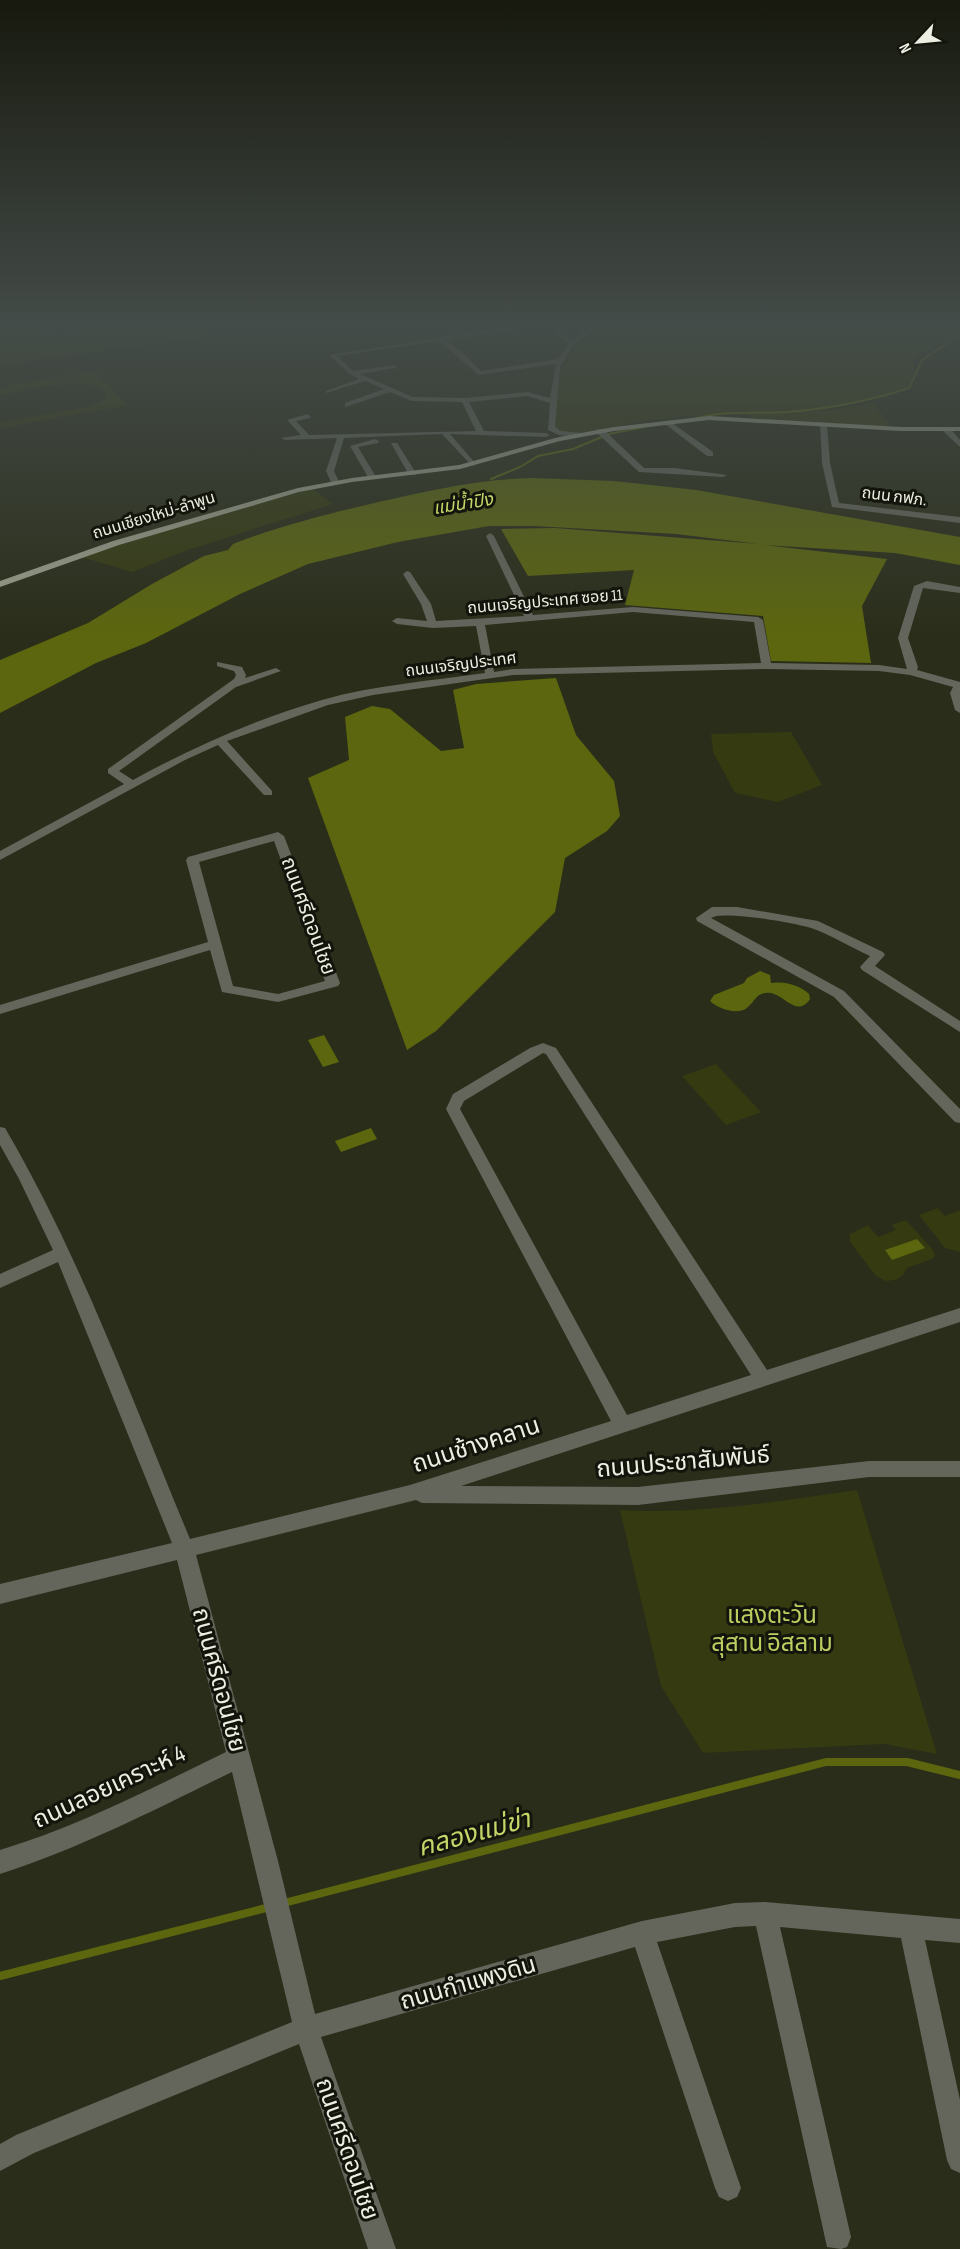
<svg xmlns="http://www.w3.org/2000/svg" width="960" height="2249" viewBox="0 0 960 2249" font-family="'Sofia Sans Condensed','Noto Sans Thai',sans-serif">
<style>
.green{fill:#353a11}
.forest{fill:#5c660e}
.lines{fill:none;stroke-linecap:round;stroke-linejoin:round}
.stream-far1{stroke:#5c660e;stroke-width:2}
.stream{stroke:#5c660e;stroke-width:8}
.minor{fill:#64665c;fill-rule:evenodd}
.major{fill:#9da18d;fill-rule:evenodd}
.labels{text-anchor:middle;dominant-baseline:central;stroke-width:6;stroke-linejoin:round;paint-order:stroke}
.far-street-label{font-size:16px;fill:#eceee2;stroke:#13150c}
.far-water-label{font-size:18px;font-style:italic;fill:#c5d568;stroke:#13150c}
.street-label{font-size:20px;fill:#eceee2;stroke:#13150c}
.near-street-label{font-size:24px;fill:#eceee2;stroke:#13150c}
.near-park-label{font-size:24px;fill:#bdcd60;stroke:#13150c}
.near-water-label{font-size:26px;font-style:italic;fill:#c5d568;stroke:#13150c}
</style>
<rect width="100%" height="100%" fill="#2a2d19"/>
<path class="green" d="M 0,324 L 32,324 L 43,334 L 59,336 L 154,324 L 201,324 L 212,336 L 0,365 Z
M 607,324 L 960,324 L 960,336 L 914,356 L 913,376 L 906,389 C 881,396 856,403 830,406 C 762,415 693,411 626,424 C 606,427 571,441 555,427 C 549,373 565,353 607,324 Z
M 94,371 L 127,405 L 0,428 L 0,423 L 91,406 L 103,400 L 106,395 C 97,372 20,391 0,395 L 0,387 Z
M 873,403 L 891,427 L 751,418 L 749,414 L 833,410 Z
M 313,489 L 333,504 L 188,550 L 132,572 L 81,557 L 233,510 Z
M 791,732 L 822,785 L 778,802 L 735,793 L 713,752 L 711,734 Z
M 716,1064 L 761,1112 L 726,1125 L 682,1076 Z
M 938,1208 L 945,1216 L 960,1210 L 960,1252 L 945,1248 L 919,1215 Z
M 906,1220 L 933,1250 L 935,1256 L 932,1259 L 907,1268 L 903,1275 L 896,1280 L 885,1281 L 875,1275 L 850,1242 L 850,1234 L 868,1225 L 878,1237 L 896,1230 L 892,1225 Z
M 857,1490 L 937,1754 L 884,1744 L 703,1753 L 661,1686 L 620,1510 C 699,1515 779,1501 857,1490 Z"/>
<path class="forest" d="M 532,478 L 614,481 L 696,490 L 960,537 L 960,565 L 895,553 L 764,545 L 887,559 L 862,606 L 871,663 L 771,661 L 763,616 L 625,605 L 634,570 L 528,576 L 501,529 L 555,528 L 759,544 L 676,534 L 534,526 L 489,526 L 398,542 L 308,564 L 240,594 L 146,643 L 96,663 L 0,713 L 0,660 L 88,623 L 152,584 L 204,556 L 228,550 L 233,544 C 282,525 331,513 383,501 C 433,490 480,479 532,478 Z
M 556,678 L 576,735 L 614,781 L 620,816 L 607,831 L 565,858 L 555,912 L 436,1031 L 407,1050 L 308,778 L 349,760 L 345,717 L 372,706 L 390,709 L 441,751 L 464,748 L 453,690 L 476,684 Z
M 760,971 L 770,975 L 771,983 C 785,981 799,985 809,994 L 810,999 C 796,1020 782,990 766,993 C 756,994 755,1001 748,1007 C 739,1016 718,1009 710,1001 L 714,995 L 744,983 L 747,978 Z
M 324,1035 L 339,1062 L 323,1067 L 308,1040 Z
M 371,1128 L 377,1139 L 341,1152 L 335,1141 Z
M 917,1239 L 925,1248 L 892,1260 L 885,1250 Z"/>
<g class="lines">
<path class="stream-far1" d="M 694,419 C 724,410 755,414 786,412 C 828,409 869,401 909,388 L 922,360 L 960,335
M 491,479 L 520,467 L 538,456 L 573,449 L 609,434 L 644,427"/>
<path class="stream" d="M 284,1903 L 826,1762 L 907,1762 L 960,1775
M 0,1976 L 270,1907"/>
<path class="minor" d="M 528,324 L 543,324 L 446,340 L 463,353 L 481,371 L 558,359 L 568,344 L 546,324 L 553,324 L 571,341 L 595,324 L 602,324 L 573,345 L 560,367 L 555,427 L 561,431 L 582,433 L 582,437 L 559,435 L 548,430 L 550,403 L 527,396 L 469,402 L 484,431 L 546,433 L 550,435 L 546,437 L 450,434 L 476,464 L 472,466 L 442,434 L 344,438 L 334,471 L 339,482 L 335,484 L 331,482 L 326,471 L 337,438 L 285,440 L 281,438 L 301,435 L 287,420 L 308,414 L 311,418 L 296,421 L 309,435 L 476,431 L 462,402 L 412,401 L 390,392 L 345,407 L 345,403 L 384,389 L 365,381 L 326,393 L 326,391 L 359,379 L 350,374 L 329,355 ZM 439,341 L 479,375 L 556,364 L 550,398 L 527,392 L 465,398 L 413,397 L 360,374 L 395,368 L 397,365 L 353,371 L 337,356 Z
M 668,420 L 713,452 L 713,456 L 707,456 L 665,424 Z
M 820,422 L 827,424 L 830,463 L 839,503 L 960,517 L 960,523 L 832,507 L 822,463 Z
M 943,427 L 949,427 L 960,440 L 960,447 L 943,431 Z
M 597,429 L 603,429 L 644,468 L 675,468 L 727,475 L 723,477 L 639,472 L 597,433 Z
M 375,439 L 379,441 L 378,443 L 358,447 L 376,477 L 372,479 L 368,477 L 350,446 Z
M 391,443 L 397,443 L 416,473 L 415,475 L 409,475 Z
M 490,533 L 494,536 L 533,615 L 633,607 L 758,617 L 763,620 L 771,663 L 879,665 L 907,669 L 898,638 L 914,586 L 927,581 L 960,587 L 960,593 L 923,588 L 908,638 L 918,667 L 917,670 L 960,682 L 960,713 L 955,710 L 950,693 L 953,687 L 910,675 L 879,671 L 767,669 L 513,675 L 373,695 L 328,705 L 227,741 L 272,791 L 272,795 L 264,795 L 218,745 L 185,760 L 0,860 L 0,851 L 124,784 L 108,773 L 108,769 L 234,679 L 236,675 L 234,671 L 217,666 L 217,662 L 242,667 L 246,675 L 245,678 L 276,668 L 281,671 L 236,687 L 119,771 L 133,780 C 193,747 256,719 322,700 C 374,685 431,681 485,673 L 476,626 L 433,628 L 397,624 L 392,621 L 397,618 L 427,621 L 421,604 L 403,574 L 407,571 L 410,572 L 431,604 L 436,621 L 524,616 L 486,536 ZM 633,612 L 754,622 L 761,663 L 513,669 L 494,672 L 485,625 Z
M 278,832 L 284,836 L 340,983 L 338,986 L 278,1002 L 222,992 L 210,950 L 0,1014 L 0,1005 L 208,942 L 186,860 L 188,857 ZM 274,841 L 325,981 L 278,994 L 233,986 L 199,862 Z
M 712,907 L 737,907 L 818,921 L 883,952 L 885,955 L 875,966 L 960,1021 L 960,1032 L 862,970 L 860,967 L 870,956 C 850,947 831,935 811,928 C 797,923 722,910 711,918 L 844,991 L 960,1109 L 960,1123 L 955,1122 L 834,997 L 697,921 L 696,918 Z
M 543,1043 L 556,1048 L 767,1370 L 960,1308 L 960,1322 L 461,1486 L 638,1487 L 869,1461 L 960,1461 L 960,1477 L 869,1477 L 638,1505 L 422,1503 L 416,1500 L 196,1555 L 278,1861 L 315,2014 L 642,1921 L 735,1903 L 765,1902 L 960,1919 L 960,1943 L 925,1940 L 960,2100 L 960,2173 L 951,2169 L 947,2160 L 901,1938 L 780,1927 L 851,2237 L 847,2247 L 841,2249 L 827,2247 L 756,1926 L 735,1927 L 657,1942 L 741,2188 L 737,2197 L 728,2201 L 719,2197 L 715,2188 L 635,1947 L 321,2037 L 396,2249 L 368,2249 L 299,2044 L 34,2153 L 0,2171 L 0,2144 L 16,2135 L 292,2022 L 232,1772 C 156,1809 81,1848 0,1874 L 0,1850 C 79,1826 152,1788 226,1752 L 177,1560 L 0,1604 L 0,1584 L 172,1543 L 58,1262 L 0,1288 L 0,1274 L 53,1250 L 19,1179 L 0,1145 L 0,1127 L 5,1128 C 81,1258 132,1400 190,1539 L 410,1485 L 611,1421 L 446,1109 L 453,1094 L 530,1048 ZM 543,1053 L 546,1054 L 751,1375 L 627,1415 L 460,1109 L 464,1101 Z"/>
<path class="major" d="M 709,416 L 901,427 L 960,427 L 960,431 L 901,431 L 709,420 L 614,431 L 560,441 L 460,469 L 352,482 L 299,492 L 119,545 L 0,587 L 0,581 L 113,541 L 298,488 L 352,478 L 459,465 L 559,437 L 614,427 Z"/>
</g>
<linearGradient id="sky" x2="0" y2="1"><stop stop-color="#17190e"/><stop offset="0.51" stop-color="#444c49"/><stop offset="1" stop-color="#444c49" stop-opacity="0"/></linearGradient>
<rect width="960" height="639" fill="url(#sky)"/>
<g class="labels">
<g class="far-street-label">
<text transform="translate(894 497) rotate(7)">ถนน กฟภ.</text>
<text transform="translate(154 516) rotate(-17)">ถนนเชียงใหม่-ลำพูน</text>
<text transform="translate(545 602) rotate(-5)">ถนนเจริญประเทศ ซอย 11</text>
<text transform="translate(461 665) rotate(-7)">ถนนเจริญประเทศ</text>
</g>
<g class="far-water-label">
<text transform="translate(463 504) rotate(-9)">แม่น้ำปิง</text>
</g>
<g class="street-label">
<text transform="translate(308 916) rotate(70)">ถนนศรีดอนไชย</text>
</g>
<g class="near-street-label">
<text transform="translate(476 1445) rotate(-18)">ถนนช้างคลาน</text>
<text transform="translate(683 1462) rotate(-5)">ถนนประชาสัมพันธ์</text>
<text transform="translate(219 1680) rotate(75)">ถนนศรีดอนไชย</text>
<text transform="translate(109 1787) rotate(-25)">ถนนลอยเคราะห์ 4</text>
<text transform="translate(468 1983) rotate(-16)">ถนนกำแพงดิน</text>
<text transform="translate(347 2149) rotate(71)">ถนนศรีดอนไชย</text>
</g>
<g class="near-park-label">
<text x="772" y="1615">แสงตะวัน<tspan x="772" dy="28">สุสาน อิสลาม</tspan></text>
</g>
<g class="near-water-label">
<text transform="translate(474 1834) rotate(-15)">คลองแม่ข่า</text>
</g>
</g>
<g transform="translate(918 42) rotate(244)" stroke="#13150c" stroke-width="4.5" paint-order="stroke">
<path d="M0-4.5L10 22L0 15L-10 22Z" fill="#eceee2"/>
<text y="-9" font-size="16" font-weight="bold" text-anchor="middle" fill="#eceee2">N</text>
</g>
</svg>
